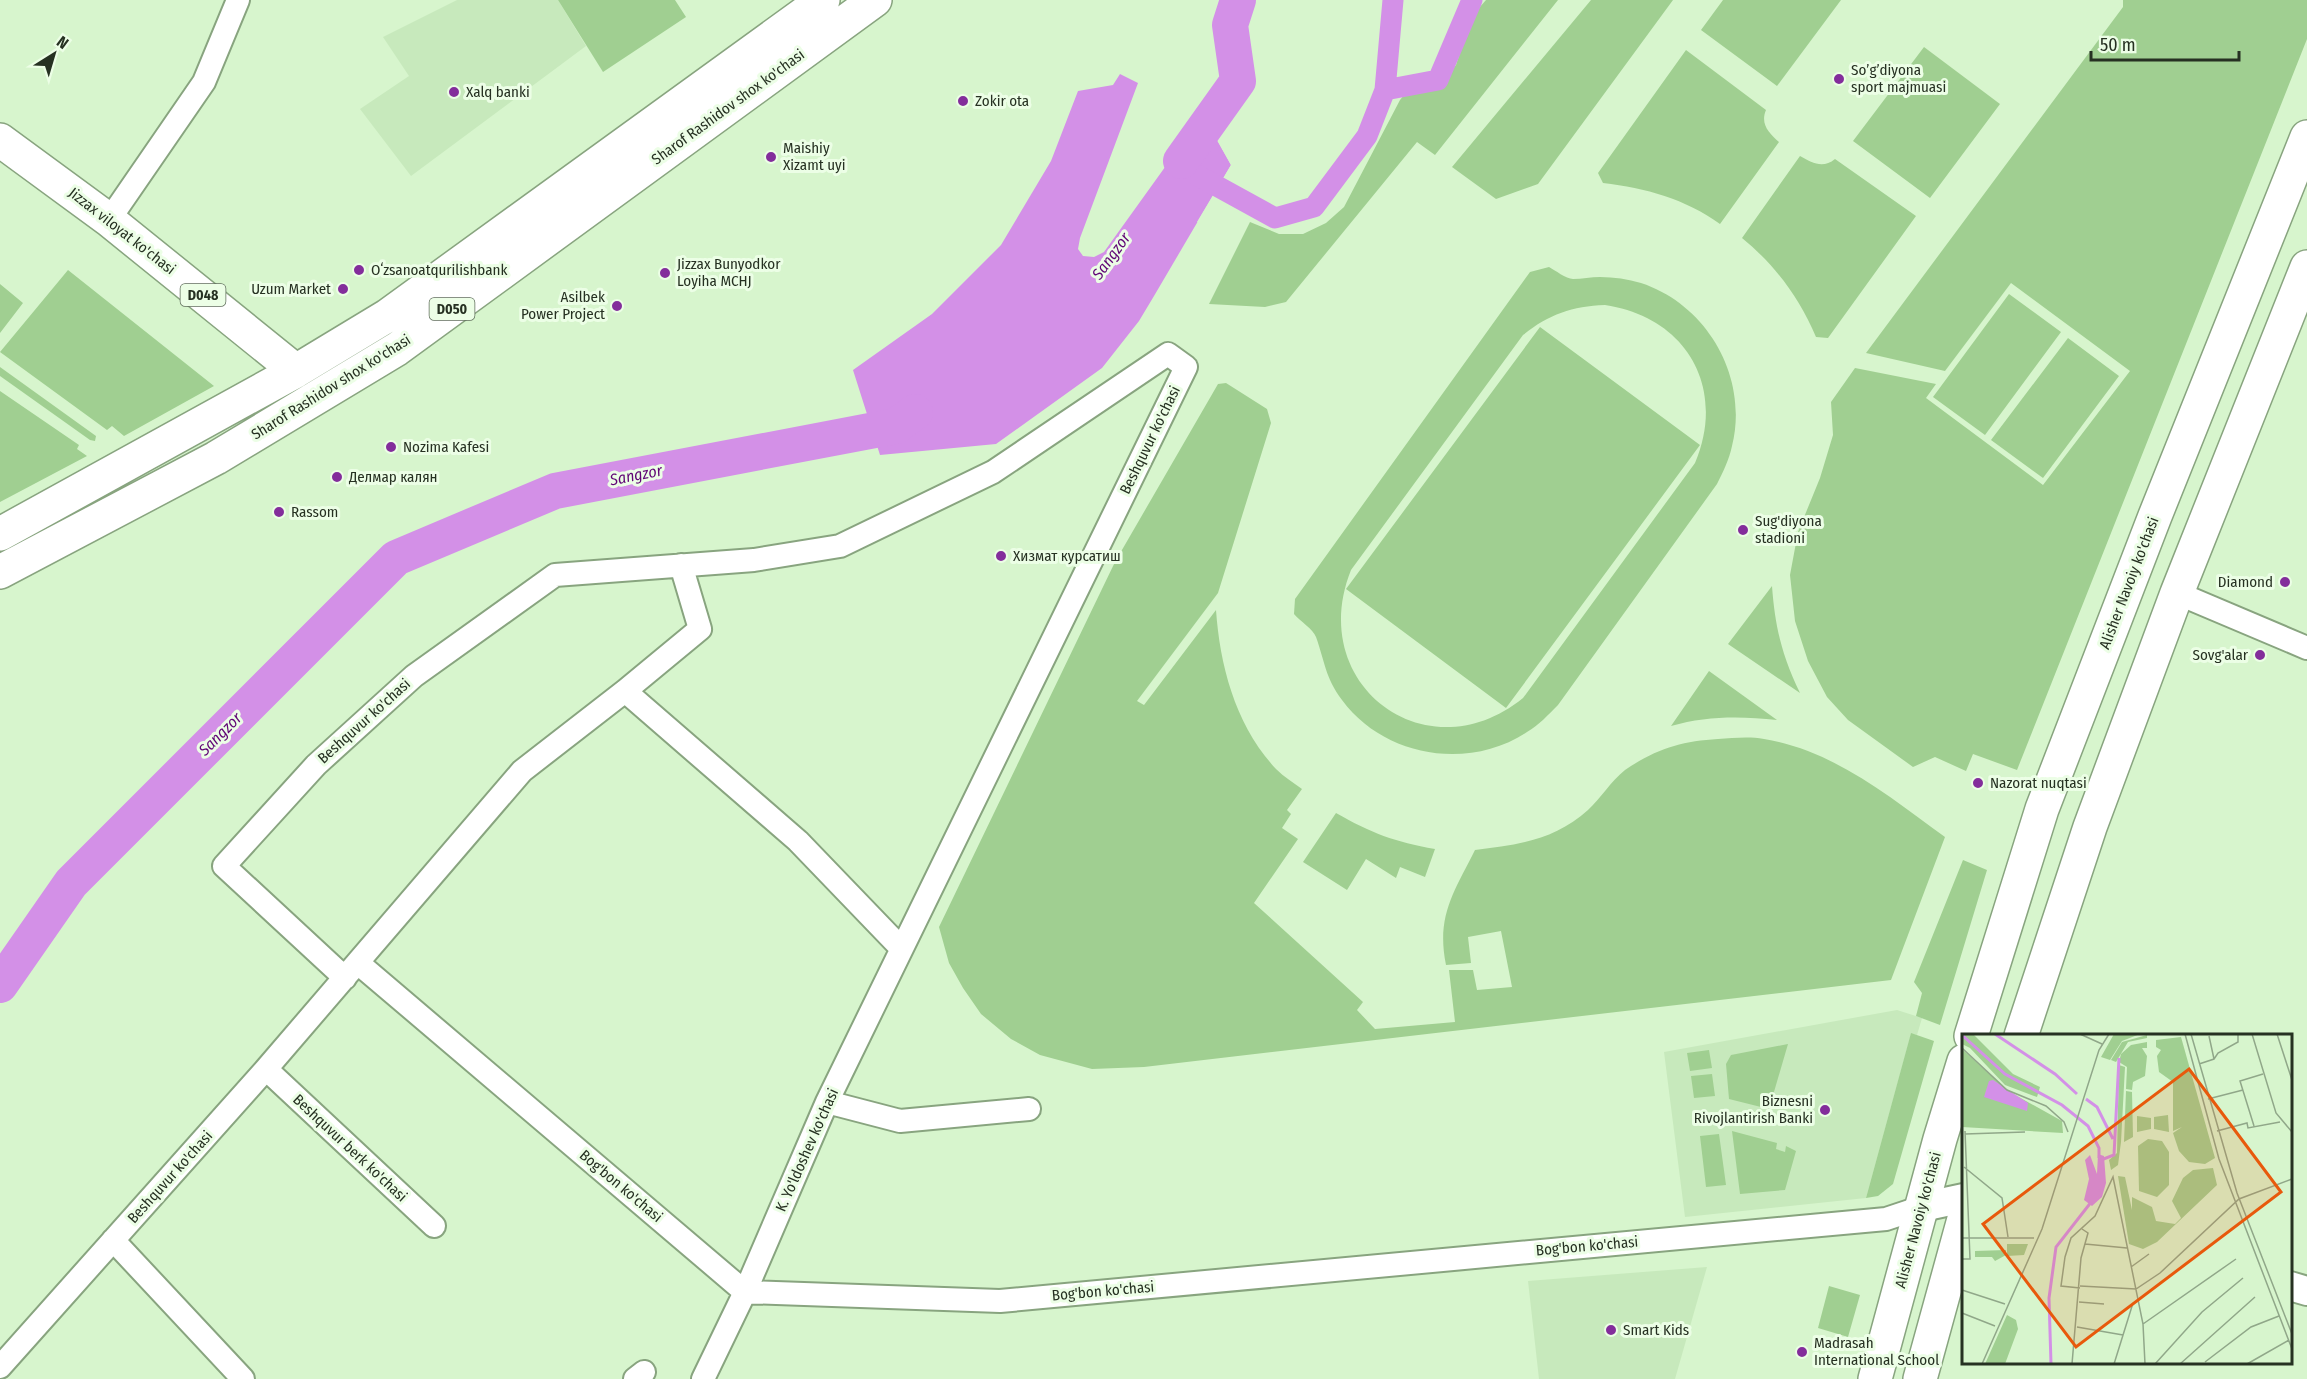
<svg xmlns="http://www.w3.org/2000/svg" width="2307" height="1379" viewBox="0 0 2307 1379" font-family="'Fira Sans Condensed',sans-serif">
<style>
.built{fill:#c7e9bc}
.green{fill:#a0cf91;fill-rule:evenodd}
.water{fill:#d390e7}
.pier{fill:#d7f5cd}
.lines{fill:none;stroke-linecap:round;stroke-linejoin:round}
.canal{stroke:#d390e7;stroke-width:21}
.river{stroke:#d390e7;stroke-width:36}
.minor-casing{stroke:#88a47f;stroke-width:26}
.tertiary-casing{stroke:#88a47f;stroke-width:32}
.primary-casing{stroke:#88a47f;stroke-width:36}
.minor{stroke:#fff;stroke-width:22}
.tertiary{stroke:#fff;stroke-width:28}
.primary{stroke:#fff;stroke-width:33}
.poi-dot{fill:#832d9b;stroke:#ecfee6;stroke-width:2}
.labels{text-anchor:middle;dominant-baseline:central;stroke-width:6;stroke-linejoin:round;paint-order:stroke}
.shield{fill:#ecfee6;stroke:#616e5d;stroke-width:1.5}
.shield-label{font-size:14px;font-weight:bold;fill:#263122}
.poi-label{font-size:15px;fill:#263122;stroke:#ecfee6;text-anchor:start}
.street-label{font-size:15px;fill:#263122;stroke:#ecfee6}
.water-label{font-size:16px;font-style:italic;fill:#600575;stroke:#ecfee6}
.inset-river{fill:none;stroke:#d390e7;stroke-width:3}
.inset-road{fill:none;stroke:#90a789;stroke-width:1.5}
.view{fill:#e8590c;fill-opacity:0.15;stroke:#e8590c;stroke-width:3}
.inset-edge{fill:none;stroke:#263122;stroke-width:3}
</style>
<rect width="100%" height="100%" fill="#d7f5cd"/>
<path class="built" d="M 457,0 L 558,0 L 586,46 L 411,176 L 360,109 L 409,76 L 383,37 Z
M 1897,1010 L 1922,1018 L 1917,1035 L 1911,1034 L 1866,1198 L 1685,1217 L 1664,1052 Z
M 1707,1267 L 1675,1379 L 1539,1379 L 1528,1281 Z"/>
<path class="green" d="M 558,0 L 675,0 L 686,17 L 603,72 Z
M 1486,0 L 1558,0 L 1435,155 L 1417,142 L 1286,302 L 1265,307 L 1209,304 L 1250,222 L 1279,234 L 1303,234 L 1326,223 L 1344,207 L 1400,100 L 1408,90 L 1431,85 L 1446,78 L 1456,65 L 1472,16 Z
M 1591,0 L 1673,0 L 1538,184 L 1496,199 L 1452,167 Z
M 1723,0 L 1841,0 L 1777,86 L 1701,30 Z
M 2123,0 L 2307,0 L 2307,39 L 2017,770 L 1973,754 L 1966,771 L 1935,757 L 1913,767 L 1848,720 L 1827,697 L 1808,661 L 1795,621 L 1790,575 L 1798,532 L 1820,478 L 1833,435 L 1831,402 L 1855,368 L 1936,384 L 1926,398 L 2043,485 L 2130,371 L 2011,283 L 1945,371 L 1866,353 L 2123,7 Z
M 1924,47 L 2000,104 L 1930,198 L 1853,141 Z
M 1686,50 L 1766,110 C 1760,124 1769,133 1779,142 L 1720,224 C 1685,199 1646,188 1603,183 L 1598,173 Z
M 1800,156 C 1812,163 1823,169 1835,159 L 1916,216 L 1828,338 L 1816,337 C 1799,297 1775,265 1742,238 Z
M 1549,267 C 1555,270 1566,279 1573,279 C 1582,279 1591,277 1600,277 C 1614,277 1628,279 1641,283 C 1708,305 1749,378 1732,446 C 1729,460 1723,472 1717,484 L 1558,705 C 1548,715 1539,725 1527,732 C 1468,771 1384,757 1342,700 C 1325,677 1325,662 1316,637 C 1313,629 1300,621 1294,614 L 1295,599 L 1530,272 ZM 1605,305 C 1686,317 1727,387 1695,463 L 1523,698 C 1427,776 1305,685 1351,570 L 1523,335 C 1548,315 1572,306 1605,305 Z
M 68,270 L 214,386 L 124,436 L 112,426 L 107,430 L 0,352 Z
M 0,284 L 23,303 L 0,333 Z
M 2009,294 L 2061,332 L 1985,435 L 1933,397 Z
M 1540,327 L 1700,445 L 1506,708 L 1346,589 Z
M 2068,338 L 2119,376 L 2043,478 L 1991,440 Z
M 0,367 L 96,436 L 95,441 L 90,440 L 0,376 Z
M 1226,383 L 1267,409 L 1271,423 L 1218,593 L 1137,701 L 1144,705 L 1216,610 C 1220,667 1236,726 1276,769 C 1284,777 1294,783 1302,789 L 1287,810 L 1291,814 L 1282,828 L 1298,839 L 1254,903 L 1363,1002 L 1357,1010 L 1375,1029 L 1455,1022 L 1449,970 L 1473,970 L 1477,990 L 1512,987 L 1501,931 L 1468,937 L 1471,963 L 1446,965 C 1436,916 1454,892 1475,850 C 1517,845 1555,840 1588,810 C 1601,798 1611,781 1625,770 C 1656,749 1682,741 1718,739 C 1733,738 1749,736 1764,739 C 1833,750 1890,797 1945,837 L 1891,980 L 1144,1067 L 1092,1069 L 1040,1055 L 1011,1039 L 981,1014 L 963,988 L 949,963 L 939,927 L 1115,562 L 1218,384 Z
M 0,391 L 79,445 L 77,449 L 87,456 L 0,502 Z
M 1772,586 C 1775,627 1782,656 1800,693 L 1728,644 Z
M 1709,671 L 1777,720 C 1740,716 1706,716 1671,726 Z
M 1336,813 C 1371,833 1395,842 1435,849 L 1425,877 L 1400,867 L 1396,878 L 1366,859 L 1347,890 L 1303,862 Z
M 1963,860 L 1987,870 L 1940,1025 L 1916,1016 L 1922,993 L 1914,982 Z
M 1911,1033 L 1934,1041 L 1893,1184 L 1878,1196 L 1866,1198 Z
M 1788,1044 L 1769,1109 L 1729,1099 L 1726,1064 L 1731,1055 Z
M 1709,1050 L 1712,1068 L 1690,1071 L 1687,1053 Z
M 1712,1074 L 1715,1096 L 1694,1098 L 1691,1076 Z
M 1732,1131 L 1777,1143 L 1776,1149 L 1785,1152 L 1786,1146 L 1796,1151 L 1785,1190 L 1740,1194 Z
M 1719,1134 L 1726,1185 L 1706,1187 L 1700,1136 Z
M 1829,1286 L 1860,1295 L 1848,1337 L 1818,1328 Z"/>
<path class="water" d="M 1120,74 L 1138,83 L 1080,238 L 1078,249 L 1083,256 L 1094,257 L 1104,252 L 1201,117 L 1219,126 L 1214,135 L 1231,165 L 1154,296 L 1139,321 L 1102,368 L 996,444 L 880,455 L 853,370 L 932,314 L 1001,245 L 1051,161 L 1078,91 L 1113,85 Z"/>
<path class="pier" d="M 1202,114 L 1222,124 L 1218,134 L 1234,165 L 1200,223 L 1197,222 L 1231,165 L 1214,134 L 1219,126 L 1198,115 Z"/>
<g class="lines">
<path class="canal" d="M 1385,90 L 1393,0
M 1195,174 L 1275,218 L 1314,207 L 1367,136 L 1385,90 L 1438,80 L 1472,0"/>
<path class="river" d="M 1181,161 L 1238,81 L 1230,25 L 1238,0
M 0,985 L 71,883 L 396,558 L 555,491 L 896,426 L 915,412"/>
<defs>
<path id="minor" d="M 109,220 L 204,82 L 238,0
M 2177,593 L 2307,648
M 625,691 L 798,841 L 901,948
M 358,963 L 745,1292 L 1000,1301 L 1886,1219 L 1922,1207
M 345,978 L 224,866 L 316,765 L 414,676 L 555,575 L 754,560 L 840,546 L 993,472 L 1168,354 L 1186,367 L 827,1102 L 745,1292 L 703,1379
M 266,1069 L 434,1226
M 827,1102 L 900,1121 L 1029,1109
M 113,1240 L 243,1379
M 0,1367 L 266,1069 L 522,771 L 625,691 L 700,629 L 681,565
M 635,1379 L 644,1372"/>
<path id="tertiary" d="M 1922,1207 L 1964,1198
M 2290,1286 L 2307,1291"/>
<path id="primary" d="M 0,140 L 109,220 L 296,371
M 0,534 L 296,371 L 387,316 L 823,0
M 0,572 L 216,458 L 397,349 L 875,0
M 1971,1036 L 2042,809 L 2155,516 L 2307,137
M 2021,1036 L 2090,827 L 2177,593 L 2307,267
M 1875,1379 L 1940,1139 L 1964,1061
M 1920,1379 L 1964,1219"/>
</defs>
<use href="#minor" class="minor-casing"/>
<use href="#tertiary" class="tertiary-casing"/>
<use href="#primary" class="primary-casing"/>
<use href="#minor" class="minor"/>
<use href="#tertiary" class="tertiary"/>
<use href="#primary" class="primary"/>
</g>
<g class="poi-dot">
<circle cx="1839" cy="79" r="6"/>
<circle cx="454" cy="92" r="6"/>
<circle cx="963" cy="101" r="6"/>
<circle cx="771" cy="157" r="6"/>
<circle cx="359" cy="270" r="6"/>
<circle cx="665" cy="273" r="6"/>
<circle cx="343" cy="289" r="6"/>
<circle cx="617" cy="306" r="6"/>
<circle cx="391" cy="447" r="6"/>
<circle cx="337" cy="477" r="6"/>
<circle cx="279" cy="512" r="6"/>
<circle cx="1743" cy="530" r="6"/>
<circle cx="1001" cy="556" r="6"/>
<circle cx="2285" cy="582" r="6"/>
<circle cx="2260" cy="655" r="6"/>
<circle cx="1978" cy="783" r="6"/>
<circle cx="1825" cy="1110" r="6"/>
<circle cx="1611" cy="1330" r="6"/>
<circle cx="1802" cy="1352" r="6"/>
</g>
<g class="labels">
<g class="shield">
<rect x="180.5" y="284" width="45" height="22" rx="4.5"/>
<rect x="429.5" y="298" width="45" height="22" rx="4.5"/>
</g>
<g class="shield-label">
<text x="203" y="295">D048</text>
<text x="452" y="309">D050</text>
</g>
<g class="poi-label">
<text x="1851" y="70">So’g’diyona<tspan x="1851" dy="17">sport majmuasi</tspan></text>
<text x="466" y="92">Xalq banki</text>
<text x="975" y="101">Zokir ota</text>
<text x="783" y="148">Maishiy<tspan x="783" dy="17">Xizamt uyi</tspan></text>
<text x="677" y="264">Jizzax Bunyodkor<tspan x="677" dy="17">Loyiha MCHJ</tspan></text>
<text x="371" y="270">Oʻzsanoatqurilishbank</text>
<text x="331" y="289" text-anchor="end">Uzum Market</text>
<text x="605" y="297" text-anchor="end">Asilbek<tspan x="605" dy="17">Power Project</tspan></text>
<text x="403" y="447">Nozima Kafesi</text>
<text x="349" y="477">Делмар калян</text>
<text x="291" y="512">Rassom</text>
<text x="1755" y="521">Sug'diyona<tspan x="1755" dy="17">stadioni</tspan></text>
<text x="1013" y="556">Хизмат курсатиш</text>
<text x="2273" y="582" text-anchor="end">Diamond</text>
<text x="2248" y="655" text-anchor="end">Sovg'alar</text>
<text x="1990" y="783">Nazorat nuqtasi</text>
<text x="1813" y="1101" text-anchor="end">Biznesni<tspan x="1813" dy="17">Rivojlantirish Banki</tspan></text>
<text x="1623" y="1330">Smart Kids</text>
<text x="1814" y="1343">Madrasah<tspan x="1814" dy="17">International School</tspan></text>
</g>
<g class="street-label">
<text transform="translate(728 107) rotate(-36)">Sharof Rashidov shox ko'chasi</text>
<text transform="translate(122 231) rotate(38)">Jizzax viloyat ko'chasi</text>
<text transform="translate(331 387) rotate(-32)">Sharof Rashidov shox ko'chasi</text>
<text transform="translate(1150 440) rotate(-64)">Beshquvur ko'chasi</text>
<text transform="translate(2129 583) rotate(-69)">Alisher Navoiy ko'chasi</text>
<text transform="translate(364 721) rotate(-42)">Beshquvur ko'chasi</text>
<text transform="translate(350 1148) rotate(43)">Beshquvur berk ko'chasi</text>
<text transform="translate(807 1150) rotate(-66)">K. Yo'ldoshev ko'chasi</text>
<text transform="translate(170 1177) rotate(-48)">Beshquvur ko'chasi</text>
<text transform="translate(621 1186) rotate(40)">Bog'bon ko'chasi</text>
<text transform="translate(1918 1220) rotate(-75)">Alisher Navoiy ko'chasi</text>
<text transform="translate(1587 1246) rotate(-5)">Bog'bon ko'chasi</text>
<text transform="translate(1103 1291) rotate(-5)">Bog'bon ko'chasi</text>
</g>
<g class="water-label">
<text transform="translate(1111 256) rotate(-54)">Sangzor</text>
<text transform="translate(636 475) rotate(-11)">Sangzor</text>
<text transform="translate(220 734) rotate(-45)">Sangzor</text>
</g>
</g>
<g transform="translate(1962 1034)">
<rect width="330" height="330" fill="#d7f5cd"/>
<path d="M 0,0 L 11,0 L 51,40 L 78,53 L 75,63 L 43,51 L 8,14 L 0,10 ZM 152,0 L 178,0 L 160,7 L 148,26 L 139,23 ZM 185,1 L 185,4 L 166,8 L 154,28 L 149,26 L 160,8 ZM 219,3 L 253,124 L 243,130 L 227,128 L 217,117 L 211,99 L 220,93 L 211,97 L 211,48 L 197,38 L 195,22 L 199,16 L 194,13 L 194,6 ZM 185,8 L 185,14 L 180,14 L 185,22 L 183,42 L 171,48 L 170,56 L 164,55 L 165,33 L 157,28 L 159,20 L 169,11 ZM 0,15 L 46,57 L 100,87 L 101,99 L 0,93 ZM 157,31 L 163,33 L 159,108 L 156,131 L 149,136 L 147,126 L 155,119 ZM 164,57 L 170,58 L 171,103 L 162,108 ZM 206,81 L 207,98 L 192,95 L 192,83 ZM 175,82 L 189,84 L 189,95 L 175,98 ZM 186,105 L 200,107 L 207,118 L 207,151 L 195,163 L 177,157 L 176,112 ZM 251,134 L 255,151 L 195,208 L 181,215 L 167,210 L 156,142 L 163,143 L 170,176 L 170,163 L 190,173 L 194,187 L 213,190 L 219,184 L 210,167 L 221,144 L 231,136 ZM 45,210 L 66,210 L 62,221 L 45,222 ZM 44,216 L 44,221 L 33,227 L 30,223 L 13,223 L 13,217 ZM 45,281 L 54,286 L 56,295 L 43,330 L 23,330 Z" fill="#a0cf91"/>
<path d="M 31,46 L 66,69 L 65,77 L 22,63 L 27,47 ZM 136,120 L 142,122 L 144,149 L 140,163 L 130,172 L 122,166 L 127,145 L 123,126 L 128,121 L 135,140 Z" fill="#d390e7"/>
<path class="inset-river" d="M 33,0 L 93,40 L 115,60M 0,1 L 43,40 L 100,71 L 126,92 L 137,114 L 137,124M 124,65 L 135,73 L 151,105M 139,126 L 152,121 L 157,24M 89,330 L 87,264 L 94,213 L 130,167"/>
<path class="inset-road" d="M 118,0 L 140,10M 223,0 L 257,125 L 330,315M 229,0 L 275,159 L 330,300M 290,0 L 314,79 L 330,98M 315,0 L 330,46M 247,2 L 252,25M 0,14 L 45,56 L 84,72 L 102,88 L 106,98M 237,30 L 252,25 L 256,19 L 276,8 L 276,0M 246,65 L 281,56M 292,92 L 278,47 L 301,40M 255,97 L 285,89 L 286,94 L 318,88M 3,100 L 63,98M 2,133 L 40,164 L 46,203M 0,204 L 72,204M 123,210 L 165,214M 0,225 L 8,225 L 3,97M 169,233 L 187,220M 118,252 L 174,255 L 198,239 L 277,165 L 330,145M 118,254 L 99,252 L 103,223 L 109,204 L 133,182 L 151,143 L 181,290 L 183,330M 0,256 L 43,270M 117,268 L 142,270M 0,279 L 33,292M 181,290 L 274,225M 115,293 L 161,301M 243,328 L 289,293 L 317,282M 20,330 L 80,195 L 137,16 L 147,0M 110,330 L 119,224 L 126,199 L 120,195M 152,330 L 171,269M 193,330 L 240,278 L 281,244M 218,330 L 293,263M 285,330 L 327,306"/>
<path class="view" d="M 227,35 L 319,158 L 114,313 L 21,190 Z"/>
<rect width="330" height="330" class="inset-edge"/>
</g>
<g transform="translate(54 54) rotate(37)" stroke="#ecfee6" stroke-width="4.5" paint-order="stroke">
<path d="M0-4.5L10 22L0 15L-10 22Z" fill="#263122"/>
<text y="-9" font-size="16" font-weight="bold" text-anchor="middle" fill="#263122">N</text>
</g>
<path d="M2091 51v9h148v-9" fill="none" stroke="#263122" stroke-width="3"/>
<text x="2100" y="51" font-size="18" fill="#263122" stroke="#ecfee6" stroke-width="4.5" paint-order="stroke">50 m</text>
</svg>
